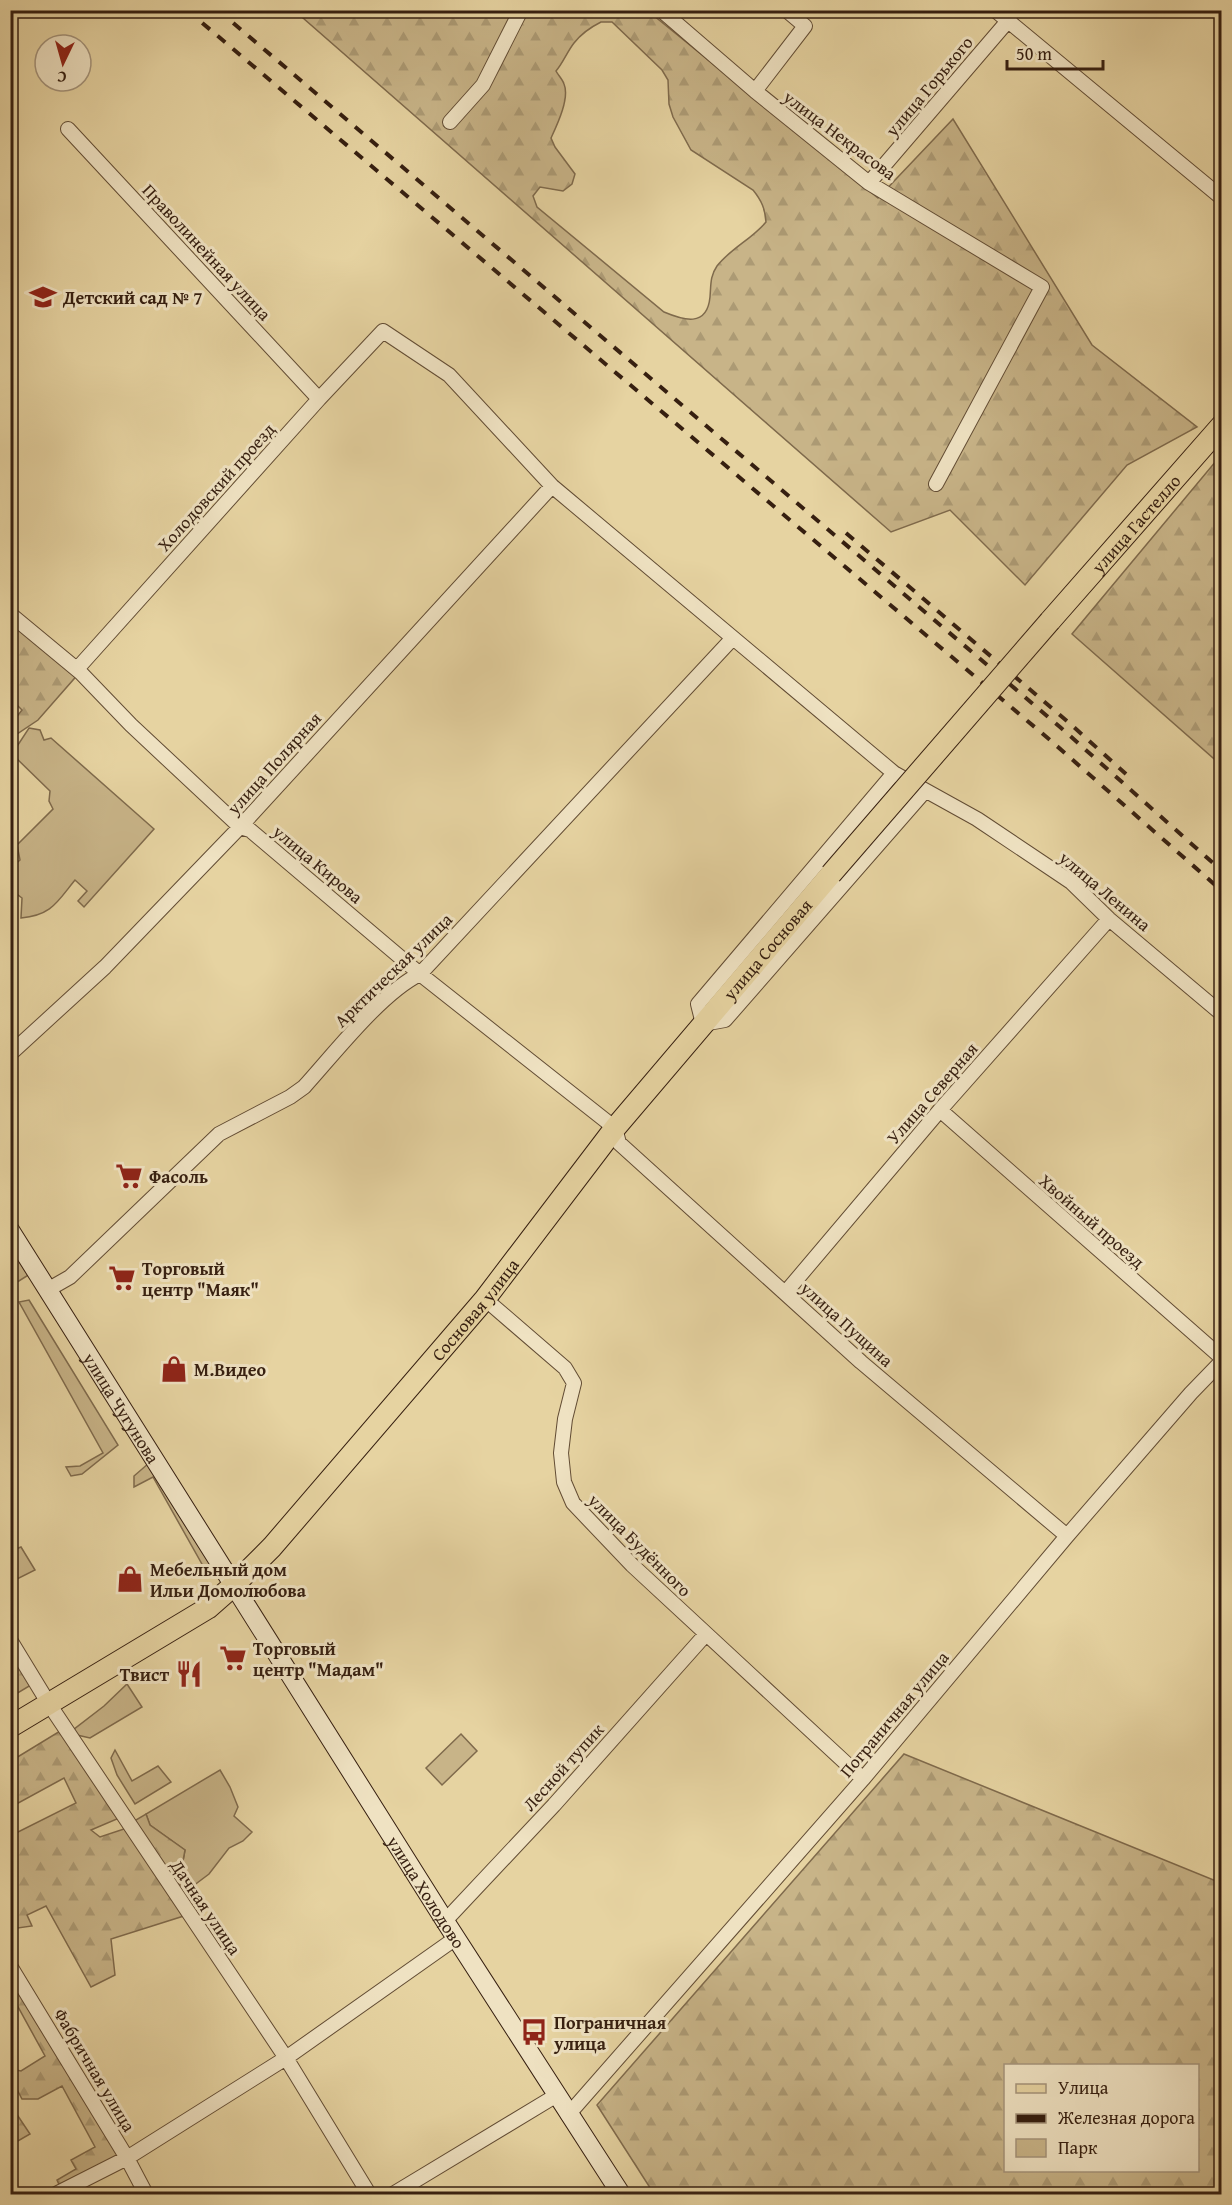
<svg xmlns="http://www.w3.org/2000/svg" width="1232" height="2205" viewBox="0 0 1232 2205" font-family="'Gentium Book Plus',serif">
<style>
.green{fill:#c8b488;stroke:#7f6a4c;stroke-width:1.5}
.forest{fill:url(#forest-firs);stroke:#7f6a4c;stroke-width:1.5;fill-rule:evenodd}
.lines{fill:none;stroke-linecap:round;stroke-linejoin:round}
.street-casing{stroke:#624c34;stroke-width:16}
.secondary-casing{stroke:#361f10;stroke-width:20}
.primary-casing{stroke:#361f10;stroke-width:23}
.street{stroke:#efe2c2;stroke-width:14}
.secondary{stroke:#efe2c2;stroke-width:18}
.primary{stroke:#e6d3a1;stroke-width:21}
.rail{stroke:#361f10;stroke-width:4;stroke-dasharray:10 10;stroke-linecap:butt}
.primary-bridge-casing{stroke:#361f10;stroke-width:23;stroke-linecap:butt}
.primary-bridge{stroke:#e6d3a1;stroke-width:21}
.labels{text-anchor:middle;dominant-baseline:central;stroke-width:6;stroke-linejoin:round;paint-order:stroke}
.street-label{font-size:18px;fill:#361f10;stroke:#efe2c2}
.poi-label{font-size:18px;font-weight:bold;fill:#361f10;stroke:#efe2c2;text-anchor:start}
</style>
<defs>
<pattern id="forest-firs" width="22" height="20" patternUnits="userSpaceOnUse" patternTransform="scale(1.5)"><rect width="22" height="20" fill="#c8b488"/><path d="M5 1l3.5 6h-7zM16 11l3.5 6h-7z" fill="#ac9a74"/></pattern>
</defs>
<rect width="100%" height="100%" fill="#e6d3a1"/>
<filter id="stains"><feTurbulence type="fractalNoise" baseFrequency=".00333" numOctaves="4"/><feColorMatrix values="0 0 0 0 .2 0 0 0 0 .09 0 0 0 0 .02 0 0 0 .5 -.17"/></filter>
<radialGradient id="worn" r=".72"><stop offset=".6" stop-color="#630" stop-opacity="0"/><stop offset="1" stop-color="#630" stop-opacity=".3"/></radialGradient>
<path class="green" d="M 29,728 L 40,730 L 44,740 L 51,738 L 154,829 L 84,907 L 78,901 L 87,891 L 75,880 C 57,902 52,915 21,918 L 22,898 C 8,888 10,885 11,868 L 20,860 L 17,845 L 53,809 L 49,801 L 50,791 L 12,754 Z
M 10,1245 L 30,1274 L 11,1286 L 10,1286 Z
M 29,1300 L 118,1445 L 82,1474 L 71,1476 L 66,1467 L 80,1466 L 103,1453 L 19,1302 Z
M 149,1463 L 221,1565 L 210,1575 L 207,1573 L 153,1477 L 134,1487 L 134,1476 Z
M 21,1547 L 35,1570 L 11,1582 L 11,1551 Z
M 127,1684 L 142,1707 L 90,1738 L 77,1735 L 73,1730 L 104,1706 Z
M 461,1734 L 477,1751 L 442,1785 L 426,1768 Z
M 115,1750 L 132,1781 L 158,1766 L 171,1782 L 135,1804 L 117,1775 L 111,1758 Z
M 220,1770 L 230,1787 L 238,1807 L 234,1816 L 252,1832 L 243,1841 L 229,1848 L 209,1874 L 189,1889 L 180,1877 L 185,1850 L 150,1825 L 146,1814 Z"/>
<path class="forest" d="M 295,11 L 648,11 L 878,198 L 953,119 L 1092,345 L 1197,427 L 1127,465 L 1025,585 L 950,510 L 891,532 ZM 601,22 L 612,22 L 662,70 L 668,80 L 669,104 L 673,117 L 691,150 L 753,190 C 762,201 765,209 766,222 C 752,239 731,248 717,266 C 710,276 711,285 710,297 C 707,328 683,320 664,312 L 537,207 L 533,196 L 540,187 L 563,191 L 572,184 L 575,174 L 555,147 L 551,138 C 557,125 570,98 564,84 C 563,80 558,75 556,71 C 563,63 567,52 574,43 C 581,34 591,27 601,22 Z
M 1221,455 L 1221,765 L 1072,634 Z
M 11,614 L 80,672 L 38,720 L 11,738 L 11,724 L 22,710 L 11,699 Z
M 23,1660 L 36,1682 L 11,1697 L 11,1667 Z
M 65,1728 L 124,1816 L 91,1830 L 100,1837 L 130,1827 L 129,1824 L 146,1814 L 150,1825 L 185,1850 L 180,1877 L 189,1889 L 167,1880 L 190,1914 L 111,1939 L 115,1975 L 91,1987 L 46,1906 L 27,1915 L 32,1926 L 11,1929 L 10,1836 L 76,1803 L 64,1778 L 11,1807 L 11,1761 Z
M 904,1754 L 1221,1883 L 1221,2194 L 654,2194 L 597,2105 ZM 1006,2066 L 1198,2066 L 1198,2170 L 1006,2170 Z
M 10,1966 L 127,2158 L 62,2191 L 57,2180 L 76,2169 L 71,2160 L 95,2147 L 62,2086 L 38,2099 L 22,2099 L 11,2078 L 11,2069 L 21,2071 L 45,2056 L 11,1994 Z
M 10,2104 L 30,2134 L 11,2145 L 10,2145 Z"/>
<g class="lines">
<defs>
<path id="street" d="M 661,10 L 755,91 L 869,183 L 1042,287 L 936,484
M 995,10 L 1222,198
M 755,91 L 805,26 L 786,10
M 450,122 L 483,85 L 521,10
M 68,129 L 319,399
M 869,183 L 1007,22 L 1013,10
M 10,614 L 80,672 L 131,725 L 240,827 L 250,830 L 420,974 L 615,1128 L 619,1143 L 861,1362 L 1067,1536
M 77,669 L 319,399 L 383,331 L 449,375 L 552,486 L 894,773 L 977,819 L 1071,882 L 1109,919 L 1222,1014
M 894,773 L 698,1004 L 703,1024 L 725,1020 L 925,791
M 10,1054 L 105,967 L 240,827 L 552,486
M 940,1110 L 1222,1358
M 49,1289 L 70,1277 L 219,1134 L 290,1097 L 304,1087 C 334,1054 381,993 420,974 L 732,639
M 786,1292 L 940,1110 L 1109,919
M 485,1299 L 565,1368 L 574,1383 L 565,1419 L 561,1453 L 564,1482 L 573,1503 L 632,1565 L 863,1779
M 10,1640 L 49,1704 L 286,2058 L 369,2194
M 445,1921 L 554,1805 L 706,1634
M 10,1966 L 127,2158 L 146,2194
M 568,2115 L 863,1779 L 1067,1536 L 1191,1393 L 1222,1361
M 56,2194 L 127,2158 L 286,2058 L 456,1938
M 393,2194 L 557,2095"/>
<g id="secondary">
<path id="s1" d="M 10,1230 L 445,1921 L 621,2194"/>
</g>
<g id="primary">
<path id="s2" d="M 1050,621 L 1222,425"/>
<path id="s3" d="M 10,1727 L 208,1608 L 233,1586 L 272,1547 L 485,1299 L 615,1128 L 831,874"/>
</g>
</defs>
<use href="#street" class="street-casing"/>
<use href="#secondary" class="secondary-casing"/>
<use href="#primary" class="primary-casing"/>
<use href="#street" class="street"/>
<use href="#secondary" class="secondary"/>
<use href="#primary" class="primary"/>
<path class="rail" d="M 187,10 L 1050,740 L 1222,891
M 218,10 L 1060,727 L 1222,871
M 846,533 L 1067,721 L 1126,774"/>
<defs>
<path id="primary-bridge" d="M 831,874 L 1050,621"/>
</defs>
<use href="#primary-bridge" class="primary-bridge-casing"/>
<use href="#primary-bridge" class="primary-bridge"/>
</g>
<defs>
<symbol id="school-bare" viewBox="-9 -9 18 18"><path d="M0-5L7-2L0 1L-7-2ZM-4 1L0 2.5L4 1V4Q0 6-4 4Z" fill="#8f2418" stroke="#efe2c2" stroke-width="2.5" paint-order="stroke"/></symbol>
<symbol id="supermarket-bare" viewBox="-9 -9 18 18"><path d="M-6-5.5h2.5l.6 2H6L4.5 2H-2.5L-4.4-4H-6ZM-1.5 3.2a1.3 1.3 0 1 0 .1 0ZM3 3.2a1.3 1.3 0 1 0 .1 0Z" fill="#8f2418" stroke="#efe2c2" stroke-width="2.5" paint-order="stroke"/></symbol>
<symbol id="shop-bare" viewBox="-9 -9 18 18"><path d="M-5-2.5h2.3a2.7 3.5 0 0 1 5.4 0H5L5.5 6h-11ZM-1.5-2.5h3a1.5 2.3 0 0 0-3 0Z" fill="#8f2418" stroke="#efe2c2" stroke-width="2.5" paint-order="stroke"/></symbol>
<symbol id="restaurant-bare" viewBox="-9 -9 18 18"><path d="M-5-6h1v4h1v-4h1v4h1v-4h1v5L-1.5 .5V6h-2V.5L-5-1ZM5-6V6H3V1.5H1.5Q1.5-4 5-6Z" fill="#8f2418" stroke="#efe2c2" stroke-width="2.5" paint-order="stroke"/></symbol>
<symbol id="bus-bare" viewBox="-9 -9 18 18"><path d="M-5-6H5V4H4V6H2V4H-2V6H-4V4H-5ZM-3.5-4V0h7V-4ZM-3.5 1.2v1.5H-2V1.2ZM2 1.2v1.5H3.5V1.2Z" fill="#8f2418" stroke="#efe2c2" stroke-width="2.5" paint-order="stroke"/></symbol>
</defs>
<g fill-rule="evenodd">
<use href="#school-bare" x="24" y="278" width="38" height="38"/>
<use href="#supermarket-bare" x="110" y="1157" width="38" height="38"/>
<use href="#supermarket-bare" x="103" y="1259" width="38" height="38"/>
<use href="#shop-bare" x="155" y="1350" width="38" height="38"/>
<use href="#shop-bare" x="111" y="1560" width="38" height="38"/>
<use href="#supermarket-bare" x="214" y="1639" width="38" height="38"/>
<use href="#restaurant-bare" x="170" y="1655" width="38" height="38"/>
<use href="#bus-bare" x="515" y="2013" width="38" height="38"/>
</g>
<g class="labels">
<g class="street-label">
<text transform="translate(929 86) rotate(-50)">улица Горького</text>
<text transform="translate(840 135) rotate(37)">улица Некрасова</text>
<text transform="translate(207 252) rotate(47)">Праволинейная улица</text>
<text transform="translate(216 487) rotate(-48)">Холодовский проезд</text>
<text stroke="none"><textPath href="#s2" startOffset="130">улица Гастелло</textPath></text>
<text transform="translate(274 763) rotate(-48)">улица Полярная</text>
<text transform="translate(318 864) rotate(40)">улица Кирова</text>
<text transform="translate(1105 891) rotate(40)">улица Ленина</text>
<text stroke="none"><textPath href="#s3" startOffset="1096">улица Сосновая</textPath></text>
<text transform="translate(393 970) rotate(-44)">Арктическая улица</text>
<text transform="translate(932 1093) rotate(-49)">Улица Северная</text>
<text transform="translate(1092 1221) rotate(41)">Хвойный проезд</text>
<text stroke="none"><textPath href="#s3" startOffset="632">Сосновая улица</textPath></text>
<text transform="translate(847 1324) rotate(42)">улица Пущина</text>
<text stroke="none"><textPath href="#s1" startOffset="210">улица Чугунова</textPath></text>
<text transform="translate(640 1545) rotate(45)">улица Будённого</text>
<text transform="translate(894 1714) rotate(-50)">Пограничная улица</text>
<text transform="translate(563 1767) rotate(-48)">Лесной тупик</text>
<text stroke="none"><textPath href="#s1" startOffset="782">улица Холодово</textPath></text>
<text transform="translate(206 1907) rotate(56)">Дачная улица</text>
<text transform="translate(95 2070) rotate(59)">Фабричная улица</text>
</g>
<g class="poi-label">
<text x="63" y="297">Детский сад № 7</text>
<text x="149" y="1176">Фасоль</text>
<text x="142" y="1268">Торговый<tspan x="142" dy="21">центр "Маяк"</tspan></text>
<text x="194" y="1369">М.Видео</text>
<text x="150" y="1569">Мебельный дом<tspan x="150" dy="21">Ильи Домолюбова</tspan></text>
<text x="253" y="1648">Торговый<tspan x="253" dy="21">центр "Мадам"</tspan></text>
<text x="169" y="1674" text-anchor="end">Твист</text>
<text x="554" y="2022">Пограничная<tspan x="554" dy="21">улица</tspan></text>
</g>
</g>
<rect width="1232" height="2205" fill="none" stroke="#e6d3a1" stroke-width="36"/>
<rect x="12" y="12" width="1208" height="2181" fill="none" stroke="#361f10" stroke-width="3"/>
<rect x="18" y="18" width="1196" height="2169" fill="none" stroke="#361f10" stroke-width="1.5"/>
<rect x="1004" y="2064" width="195" height="108" fill="#efe2c2" stroke="#a5947b" stroke-width="1.5"/>
<rect x="1016" y="2084" width="30" height="9" fill="#e6d3a1" stroke="#a5947b" stroke-width="1.5"/>
<text x="1058" y="2094" font-size="18" fill="#361f10">Улица</text>
<rect x="1016" y="2114" width="30" height="9" fill="#361f10" stroke="#a5947b" stroke-width="1.5"/>
<text x="1058" y="2124" font-size="18" fill="#361f10">Железная дорога</text>
<rect x="1016" y="2139" width="30" height="18" fill="#c8b488" stroke="#a5947b" stroke-width="1.5"/>
<text x="1058" y="2154" font-size="18" fill="#361f10">Парк</text>
<g transform="translate(63 63) rotate(185)"><circle r="28" fill="#efe2c2" stroke="#a5947b" stroke-width="1.5"/>
<path d="M0-4.5L10 22L0 15L-10 22Z" fill="#8f2418"/>
<text y="-9" font-size="16" font-weight="bold" text-anchor="middle" fill="#361f10">С</text>
</g>
<path d="M1007 60v9h96v-9" fill="none" stroke="#361f10" stroke-width="3"/>
<text x="1016" y="60" font-size="18" fill="#361f10" stroke="#efe2c2" stroke-width="4.5" paint-order="stroke">50 m</text>
<rect width="100%" height="100%" filter="url(#stains)"/>
<rect width="100%" height="100%" fill="url(#worn)"/>
</svg>
